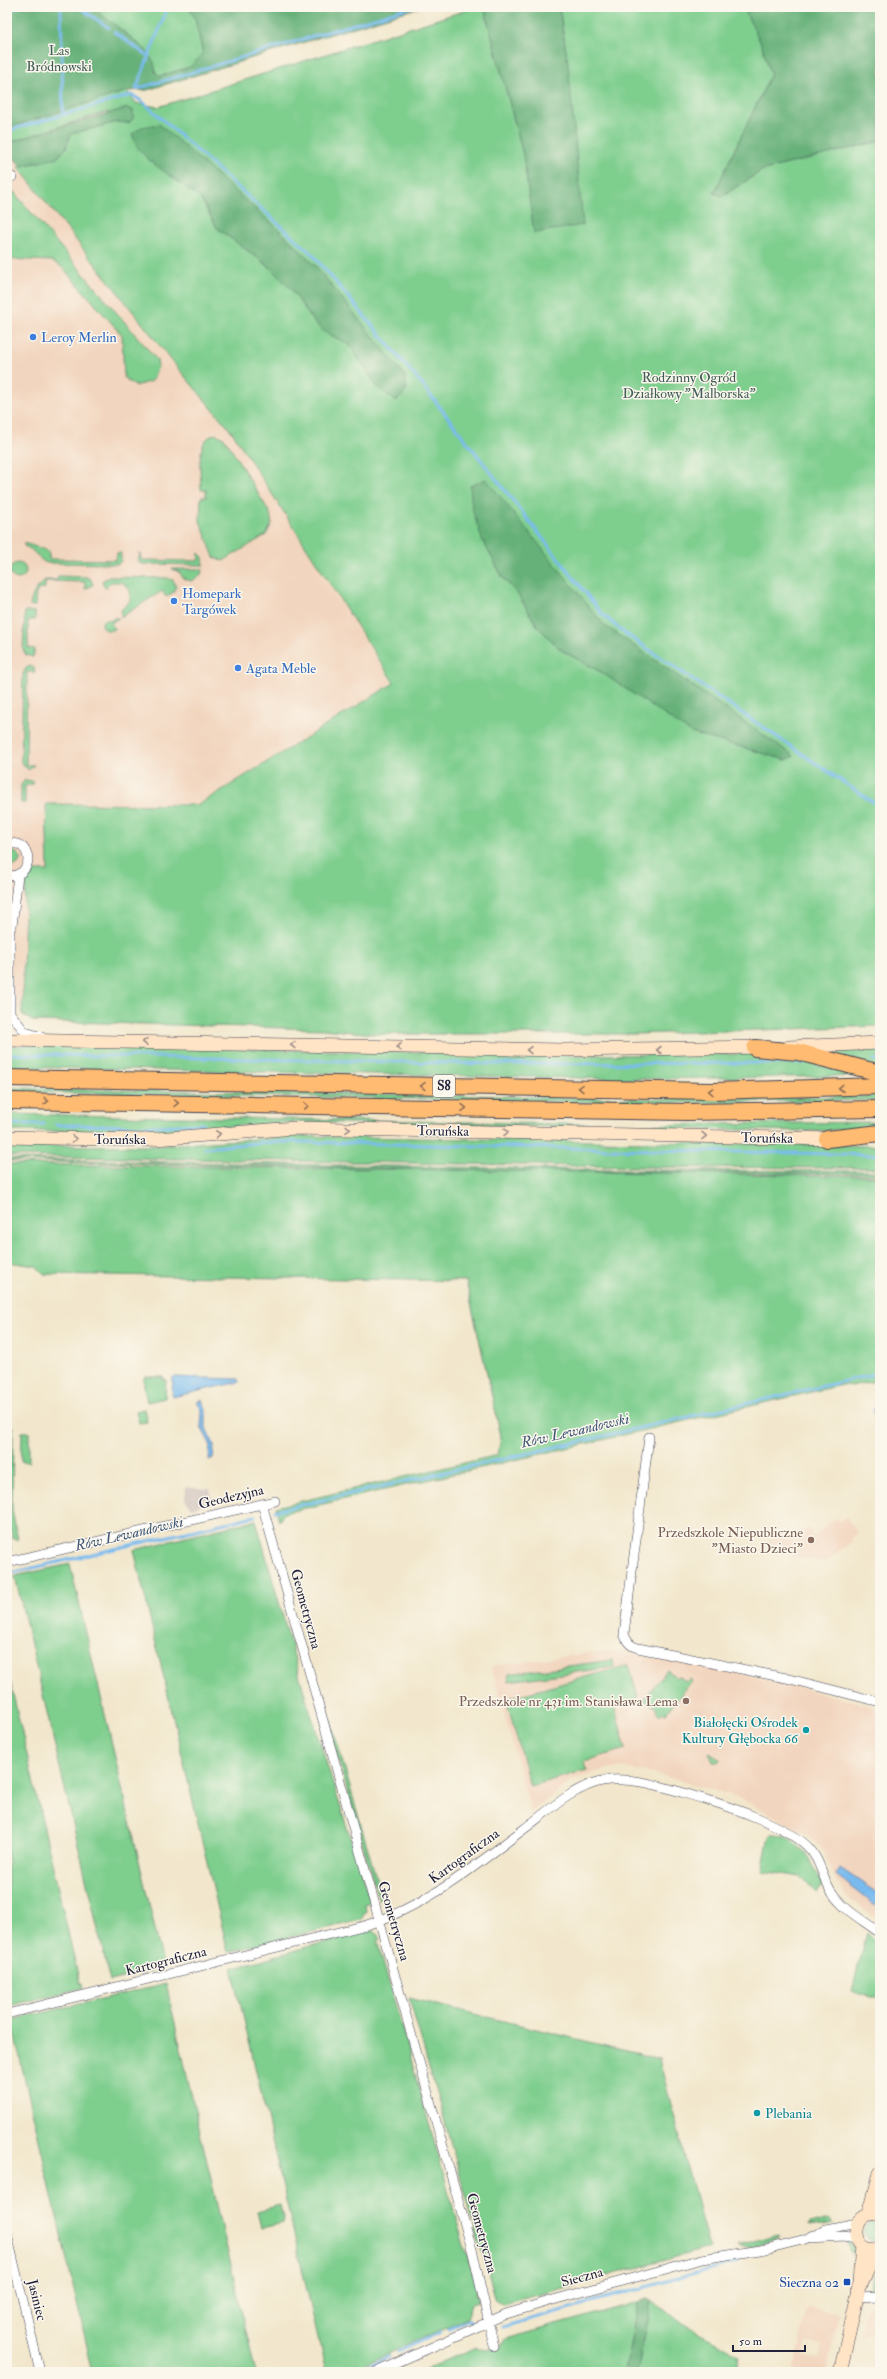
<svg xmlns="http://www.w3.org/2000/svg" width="887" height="2379" viewBox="0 0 887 2379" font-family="'IM FELL Double Pica',serif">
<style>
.built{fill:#f2d5be;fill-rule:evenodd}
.industrial{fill:#cfc1ba}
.green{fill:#7ece8e;stroke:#507864;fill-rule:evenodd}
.forest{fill:#66b179;stroke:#446a5a}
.water{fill:#79bbee;stroke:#4e6e94}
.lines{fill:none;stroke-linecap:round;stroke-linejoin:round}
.stream{stroke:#79bbee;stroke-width:3}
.street-casing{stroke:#414051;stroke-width:10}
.secondary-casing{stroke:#414051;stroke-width:14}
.highway-casing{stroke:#414051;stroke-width:18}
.street{stroke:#fff;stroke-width:9}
.secondary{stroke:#ffe4c6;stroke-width:13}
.highway{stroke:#febb71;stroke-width:16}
.oneway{stroke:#9c8d87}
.oneway2{stroke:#906e56}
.shop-dot{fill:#3f7fe0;stroke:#fbf7ec;stroke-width:1.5}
.education-dot{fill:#8d6e63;stroke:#fbf7ec;stroke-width:1.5}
.culture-dot{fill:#0f9aa8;stroke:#fbf7ec;stroke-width:1.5}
.transit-dot{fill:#1a4fb4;stroke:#fbf7ec;stroke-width:1.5}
.labels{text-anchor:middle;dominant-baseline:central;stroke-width:3;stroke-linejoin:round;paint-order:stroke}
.shield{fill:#fbf7ec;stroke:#636270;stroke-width:1}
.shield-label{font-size:13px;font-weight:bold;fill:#22223b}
.park-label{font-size:14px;fill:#425e58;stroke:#fbf7ec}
.shop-label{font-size:14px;fill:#366cbe;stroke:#fbf7ec;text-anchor:start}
.street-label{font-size:14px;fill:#22223b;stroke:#fbf7ec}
.education-label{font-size:14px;fill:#785e54;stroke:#fbf7ec;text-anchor:end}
.culture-label{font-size:14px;fill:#0d838f;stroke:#fbf7ec;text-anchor:end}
.transit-label{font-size:14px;fill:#164399;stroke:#fbf7ec;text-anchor:end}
.water-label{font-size:15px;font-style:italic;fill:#40587a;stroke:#fbf7ec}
</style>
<rect width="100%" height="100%" fill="#fbf7ec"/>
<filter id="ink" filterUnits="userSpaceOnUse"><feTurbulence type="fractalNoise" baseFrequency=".025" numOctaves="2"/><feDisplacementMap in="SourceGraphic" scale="8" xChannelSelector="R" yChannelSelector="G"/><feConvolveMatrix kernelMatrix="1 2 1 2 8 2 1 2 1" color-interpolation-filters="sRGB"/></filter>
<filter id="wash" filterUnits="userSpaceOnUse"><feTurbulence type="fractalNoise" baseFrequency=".012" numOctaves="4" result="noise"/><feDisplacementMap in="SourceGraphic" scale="16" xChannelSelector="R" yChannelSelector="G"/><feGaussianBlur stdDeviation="0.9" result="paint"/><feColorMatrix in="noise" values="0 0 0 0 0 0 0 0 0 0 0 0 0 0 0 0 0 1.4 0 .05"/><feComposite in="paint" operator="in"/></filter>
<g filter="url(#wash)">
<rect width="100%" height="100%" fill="#f2e7cc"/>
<path class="built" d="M 7,150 L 158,334 L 252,458 L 392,683 L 198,805 L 46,805 L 48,871 L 20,1009 L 7,1009 Z
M 846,1517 L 858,1534 L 851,1539 L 853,1541 L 826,1562 L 791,1556 L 791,1551 L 768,1547 L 770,1537 L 810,1528 L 813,1537 L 836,1518 L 839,1522 Z
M 612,1650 L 753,1676 L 880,1708 L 880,1920 L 860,1908 L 846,1896 L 836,1880 L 823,1851 L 808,1835 L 738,1797 L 648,1772 L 624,1768 L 606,1769 L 572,1780 L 531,1812 L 491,1666 Z
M 880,2302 L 880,2331 L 860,2337 L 867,2306 Z
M 807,2308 L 839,2314 L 826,2372 L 793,2372 ZM 806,2342 L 822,2345 L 819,2359 L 803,2355 Z"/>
<path class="industrial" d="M 186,1487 L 210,1489 L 213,1503 L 191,1508 L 185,1499 Z"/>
<path class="green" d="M 92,7 L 188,7 L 195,18 L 203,54 L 190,67 L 160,76 L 156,74 C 148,41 115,29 92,7 Z
M 476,7 L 484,7 L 523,154 L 568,64 L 559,7 L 743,7 L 761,43 L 771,74 L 714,193 L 722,196 L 763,170 L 880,141 L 880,1026 L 635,1034 L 374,1034 L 323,1029 L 32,1021 L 22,1014 L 25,897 L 26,878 L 33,871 L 48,871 L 46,804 L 198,805 L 394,683 L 232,432 L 176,366 L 18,167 L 57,158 L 66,148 L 71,134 L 117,122 L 129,123 L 107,112 L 7,143 L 7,128 L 127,91 L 136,103 L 158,107 ZM 212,171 L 276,227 L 314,264 L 404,376 L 407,390 L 361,359 L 350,345 L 323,331 L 311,318 L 292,289 L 267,265 L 217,228 L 201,199 ZM 482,539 L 585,603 L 604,625 L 793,756 L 786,760 L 769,754 L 643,698 L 601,672 L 561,650 L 538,627 L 517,593 L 503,578 Z
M 7,184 L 157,360 L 158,367 L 152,381 L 135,386 L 124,378 L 122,335 L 62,267 L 52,261 L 7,259 Z
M 217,434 L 225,439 L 270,513 L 272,524 L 266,535 L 223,561 L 214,557 L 200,521 L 201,497 L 206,497 L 206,490 L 201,490 C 201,473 194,437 217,434 Z
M 24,543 L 49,551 L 49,559 L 116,560 L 117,553 L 121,553 L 121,561 L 118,564 L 47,563 C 39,561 35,549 24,546 Z
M 140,553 L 141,560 L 198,561 L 199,553 L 203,557 L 204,565 L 141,564 L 138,562 Z
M10 571a8 8 0 1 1 16 0a8 8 0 1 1-16 0Z
M 172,569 L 203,569 L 200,576 L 191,581 L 184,579 L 179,572 Z
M 58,576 L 86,577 L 91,579 L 93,585 L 85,589 L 85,582 L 45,581 L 45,588 L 40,589 L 36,593 L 35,606 L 30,606 C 32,594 36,588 45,580 L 57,580 Z
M 109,577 L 167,578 L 173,580 L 176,587 L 174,592 L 166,597 L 162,591 L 121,617 L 121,610 L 130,601 L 130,590 L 122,582 L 111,582 L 105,588 L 102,581 Z
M 7,610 L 10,610 L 10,652 L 7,655 Z
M 25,611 L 35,612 L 35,620 L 28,620 L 28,648 L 35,649 L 33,657 L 26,655 L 23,649 Z
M 114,618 L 119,618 L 111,623 L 114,629 C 109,632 103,630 102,624 L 103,620 L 113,620 Z
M 30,666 L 34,668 L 35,672 L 27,672 L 26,765 L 34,765 L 29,770 L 21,763 L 23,674 L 26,668 Z
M 7,667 L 9,681 L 7,743 Z
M 25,780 L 32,781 L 33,784 L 25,786 L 25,803 L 21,803 L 21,785 Z
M6 859a7 7 0 1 1 14 0a7 7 0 1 1-14 0Z
M 7,1045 L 578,1055 L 771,1054 L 863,1076 L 634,1079 L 7,1067 Z
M 880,1049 L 880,1068 L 826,1052 Z
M 7,1088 L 664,1099 L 880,1096 L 880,1100 L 664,1103 L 7,1092 Z
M 7,1114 L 633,1125 L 880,1122 L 880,1128 L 807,1131 L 293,1122 L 157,1132 L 7,1131 Z
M 297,1136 L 880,1146 L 880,1168 L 642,1167 L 7,1156 L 7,1145 L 153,1146 Z
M 7,1159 L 613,1170 L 880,1171 L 880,1174 L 530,1171 L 7,1161 Z
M 7,1164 L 880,1176 L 880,1380 L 851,1386 L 846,1384 L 284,1513 L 279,1521 L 276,1507 L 498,1455 L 501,1436 L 466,1281 L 44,1274 L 36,1266 L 8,1262 L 7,1288 Z
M 144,1377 L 163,1377 L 163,1380 L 166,1379 L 165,1398 L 147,1402 L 144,1388 Z
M 144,1409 L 147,1422 L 139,1423 L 136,1411 Z
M 8,1427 L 13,1427 L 12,1509 L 18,1540 L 13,1539 L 7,1514 Z
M 22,1432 L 29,1432 L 29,1462 L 21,1461 Z
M 256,1520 L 304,1692 L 371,1903 L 365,1905 L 366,1910 L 361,1920 L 228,1952 L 134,1550 Z
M 7,1530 L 11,1548 L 10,1554 L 7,1555 Z
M 70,1564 L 164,1968 L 110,1981 L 15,1576 Z
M 613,1660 L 614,1667 L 509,1681 L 508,1674 Z
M 629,1665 L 638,1698 L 614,1705 L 626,1749 L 585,1761 L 587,1770 L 530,1786 L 506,1699 Z
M 7,1668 L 80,1984 L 82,1984 L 83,1988 L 8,2006 Z
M 667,1670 L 677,1678 L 679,1676 L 686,1682 L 689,1679 L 692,1681 L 665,1714 L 663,1712 L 660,1715 L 656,1711 L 657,1708 L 643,1700 Z
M 319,1693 L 326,1704 L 382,1898 L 379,1901 Z
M 709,1753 L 721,1760 L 718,1762 L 713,1762 Z
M 772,1834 C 796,1833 816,1865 822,1886 L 817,1894 L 801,1877 L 762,1871 L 769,1836 Z
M 372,1929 L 376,1932 L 380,1940 L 377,1941 L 480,2302 L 472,2304 L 467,2318 L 348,2372 L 326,2372 L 232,1968 Z
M 867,1933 L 880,1945 L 880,1998 L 852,1991 Z
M 166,1984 L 252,2357 L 256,2372 L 93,2372 L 11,2020 Z
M 409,1998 L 659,2059 L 709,2248 L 505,2304 L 496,2300 Z
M 280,2205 L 284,2223 L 261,2228 L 257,2211 Z
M 829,2219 L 834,2223 L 809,2227 L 810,2224 Z
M 869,2222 L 880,2223 L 880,2239 L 874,2241 L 868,2239 L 864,2233 L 865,2226 Z
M 777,2234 L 779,2236 C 767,2241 751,2252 738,2246 Z
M 846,2240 L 854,2246 L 854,2255 L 850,2251 Z
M 880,2268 L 880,2291 L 869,2291 L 874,2275 Z
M 652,2300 L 682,2324 L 739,2355 L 737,2372 L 637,2372 Z
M 638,2302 L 625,2372 L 419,2372 L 477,2347 L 486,2350 L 501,2347 L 505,2339 Z"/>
<path class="forest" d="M 7,7 L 92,7 L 145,49 L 154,63 L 156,73 L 160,76 L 190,67 L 203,54 L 195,18 L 188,7 L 420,7 L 147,90 L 127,91 L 7,128 Z
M 484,7 L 559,7 L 568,64 L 583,225 L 534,233 L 523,154 Z
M 743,7 L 880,7 L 880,141 L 763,170 L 722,196 L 714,193 L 771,74 L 761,43 Z
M 127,108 L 133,110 L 133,119 L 129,123 L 117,122 L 71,134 L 66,148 L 57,158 L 21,166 L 7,150 L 7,143 Z
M 159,124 L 276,227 L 314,264 L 405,376 C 407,389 407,393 396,401 L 377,387 L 350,345 L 323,331 L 311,318 L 291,289 L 267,265 L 217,228 L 201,199 L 149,160 L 137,147 L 132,134 L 142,127 Z
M 486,479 L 604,625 L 794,756 L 786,760 L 691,733 L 601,672 L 561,650 L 538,627 L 517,593 L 503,578 L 482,539 L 472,508 L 470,486 Z
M 649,2299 L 652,2300 L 637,2372 L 625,2372 L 638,2302 Z"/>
<path class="water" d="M 173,1377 L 238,1379 L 239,1382 L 172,1397 Z
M 202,1400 L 206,1410 L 206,1428 L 214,1445 L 213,1458 L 209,1460 L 210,1444 L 201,1427 L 202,1410 L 197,1402 Z
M 875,1407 L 880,1407 L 880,1439 L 873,1410 Z
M 840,1868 L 880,1895 L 875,1905 L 836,1875 Z"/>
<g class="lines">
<path class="stream" d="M 61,7 L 63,115
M 79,7 L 109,28
M 7,11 L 18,7
M 114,32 L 148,56
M 136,89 L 411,7
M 136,89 L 168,7
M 7,131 L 132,95 L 143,102 L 312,254 L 420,382 L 602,614 L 623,632 L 880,807
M 7,1054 L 502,1064 L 804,1063
M 874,1060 L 880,1060
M 7,1124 L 44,1124
M 56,1125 L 157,1126 L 203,1124
M 205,1148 L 268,1142 L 301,1142 L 880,1155
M 275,1511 L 880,1373
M 7,1574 L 255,1516
M 502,2327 L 736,2262
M 449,2328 L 469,2320 L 471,2322
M 398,2352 L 441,2332
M 356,2372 L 389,2356"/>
</g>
</g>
<g filter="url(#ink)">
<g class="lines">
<defs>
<path id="street" d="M 7,175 L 12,177
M 7,844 C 25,839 35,860 22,872 L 14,876 L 7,875
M 7,907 L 10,934 L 10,1013 L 7,1016
M 12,926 L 18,875
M 10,1013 L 25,1032 L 42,1037
M 649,1437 L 624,1634 C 627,1642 630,1646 638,1648 L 786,1678 L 880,1702
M 262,1504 L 473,2253 L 494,2346
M 7,1562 L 275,1501
M 7,2014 L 367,1925 C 430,1904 472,1868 524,1829 C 547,1812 573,1787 602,1781 C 635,1775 672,1790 704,1799 C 731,1807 786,1826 807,1846 C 820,1858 822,1877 831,1891 C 844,1911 862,1919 880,1933
M 7,2234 L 40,2372
M 811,2238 L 843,2236 L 856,2238
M 858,2297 L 880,2296
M 376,2372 L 506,2314 L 553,2300 L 702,2259 L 766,2249 L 806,2239 L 826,2229 L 857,2223"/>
<path id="secondary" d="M 7,1040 L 565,1050 L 765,1047
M 789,1047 L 880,1043
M 7,1137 L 143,1140 L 295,1128 L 836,1139
M 869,2214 L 880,2173
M 880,2215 C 848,2205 848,2259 880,2248
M 862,2283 L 877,2249
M 840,2372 L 858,2294 L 862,2246"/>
<path id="highway" d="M 755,1048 L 798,1052 L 880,1073
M 7,1078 L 713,1091 L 880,1086
M 7,1101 L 687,1112 L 880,1109
M 827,1139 L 880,1133"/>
</defs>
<use href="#street" class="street-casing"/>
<use href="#secondary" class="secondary-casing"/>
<use href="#highway" class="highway-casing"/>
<use href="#street" class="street"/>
<use href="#secondary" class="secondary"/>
<use href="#highway" class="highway"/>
</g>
<defs><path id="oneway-chevron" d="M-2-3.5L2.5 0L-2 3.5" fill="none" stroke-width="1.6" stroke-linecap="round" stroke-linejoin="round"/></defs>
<g class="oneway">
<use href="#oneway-chevron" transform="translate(145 1042) rotate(-179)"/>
<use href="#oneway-chevron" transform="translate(293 1045) rotate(-179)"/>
<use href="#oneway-chevron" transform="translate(399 1047) rotate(-179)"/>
<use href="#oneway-chevron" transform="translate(529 1050) rotate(-179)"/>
<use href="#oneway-chevron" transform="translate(659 1050) rotate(180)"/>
<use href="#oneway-chevron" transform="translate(348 1129) rotate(1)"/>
<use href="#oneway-chevron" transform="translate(506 1132) rotate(1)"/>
<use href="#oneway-chevron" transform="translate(218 1134) rotate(-6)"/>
<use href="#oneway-chevron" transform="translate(704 1136) rotate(1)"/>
<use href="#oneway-chevron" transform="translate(74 1139) rotate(1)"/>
</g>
<g class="oneway2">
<use href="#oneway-chevron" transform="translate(423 1086) rotate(-179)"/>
<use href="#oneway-chevron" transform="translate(581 1088) rotate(-179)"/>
<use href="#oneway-chevron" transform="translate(841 1088) rotate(178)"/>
<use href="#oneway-chevron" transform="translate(711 1091) rotate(-179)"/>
<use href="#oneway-chevron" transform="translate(46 1101) rotate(1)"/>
<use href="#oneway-chevron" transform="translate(176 1103) rotate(1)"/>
<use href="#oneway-chevron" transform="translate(306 1106) rotate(1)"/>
<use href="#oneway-chevron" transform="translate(464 1108) rotate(1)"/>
</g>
</g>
<g class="shop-dot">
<circle cx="33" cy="337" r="4"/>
<circle cx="174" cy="601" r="4"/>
<circle cx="238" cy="668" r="4"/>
</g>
<g class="education-dot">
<circle cx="811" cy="1540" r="4"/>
<circle cx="686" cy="1701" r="4"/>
</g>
<g class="culture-dot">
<circle cx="806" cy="1730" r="4"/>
<circle cx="757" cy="2113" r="4"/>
</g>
<rect class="transit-dot" x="843" y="2278" width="8" height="8" rx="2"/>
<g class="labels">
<rect class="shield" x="433" y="1075" width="22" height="22" rx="3"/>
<g class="shield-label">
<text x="444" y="1086">S8</text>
</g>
<g class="park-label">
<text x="59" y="50">Las<tspan x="59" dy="16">Bródnowski</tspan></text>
<text x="689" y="377">Rodzinny Ogród<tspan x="689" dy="16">Działkowy "Malborska"</tspan></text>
</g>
<g class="shop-label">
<text x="41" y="337">Leroy Merlin</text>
<text x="182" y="593">Homepark<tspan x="182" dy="16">Targówek</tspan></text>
<text x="246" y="668">Agata Meble</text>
</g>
<g class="street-label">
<text transform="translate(443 1131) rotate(1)">Toruńska</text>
<text transform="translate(767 1138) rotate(1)">Toruńska</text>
<text x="120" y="1139">Toruńska</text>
<text transform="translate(231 1497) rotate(-13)">Geodezyjna</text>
<text transform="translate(306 1609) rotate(75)">Geometryczna</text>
<text transform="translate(464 1856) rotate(-36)">Kartograficzna</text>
<text transform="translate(394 1921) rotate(74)">Geometryczna</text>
<text transform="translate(166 1961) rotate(-14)">Kartograficzna</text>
<text transform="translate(482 2233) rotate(75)">Geometryczna</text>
<text transform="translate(582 2277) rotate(-15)">Sieczna</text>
<text transform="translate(37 2300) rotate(76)">Jasiniec</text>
</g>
<g class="education-label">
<text x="803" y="1532">Przedszkole Niepubliczne<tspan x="803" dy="16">"Miasto Dzieci"</tspan></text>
<text x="678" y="1701">Przedszkole nr 431 im. Stanisława Lema</text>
</g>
<g class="culture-label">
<text x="798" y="1722">Białołęcki Ośrodek<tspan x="798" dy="16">Kultury Głębocka 66</tspan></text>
<text x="765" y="2113" text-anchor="start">Plebania</text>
</g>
<g class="transit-label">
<text x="839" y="2282">Sieczna 02</text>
</g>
<g class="water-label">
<text transform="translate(575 1431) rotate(-13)">Rów Lewandowski</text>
<text transform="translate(129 1534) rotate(-13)">Rów Lewandowski</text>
</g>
</g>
<rect width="887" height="2379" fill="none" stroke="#fbf7ec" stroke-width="24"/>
<path d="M733 2345v6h72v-6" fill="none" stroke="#22223b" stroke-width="2"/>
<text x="739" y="2345" font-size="12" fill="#22223b" stroke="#fbf7ec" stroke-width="3" paint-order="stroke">50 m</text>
</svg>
